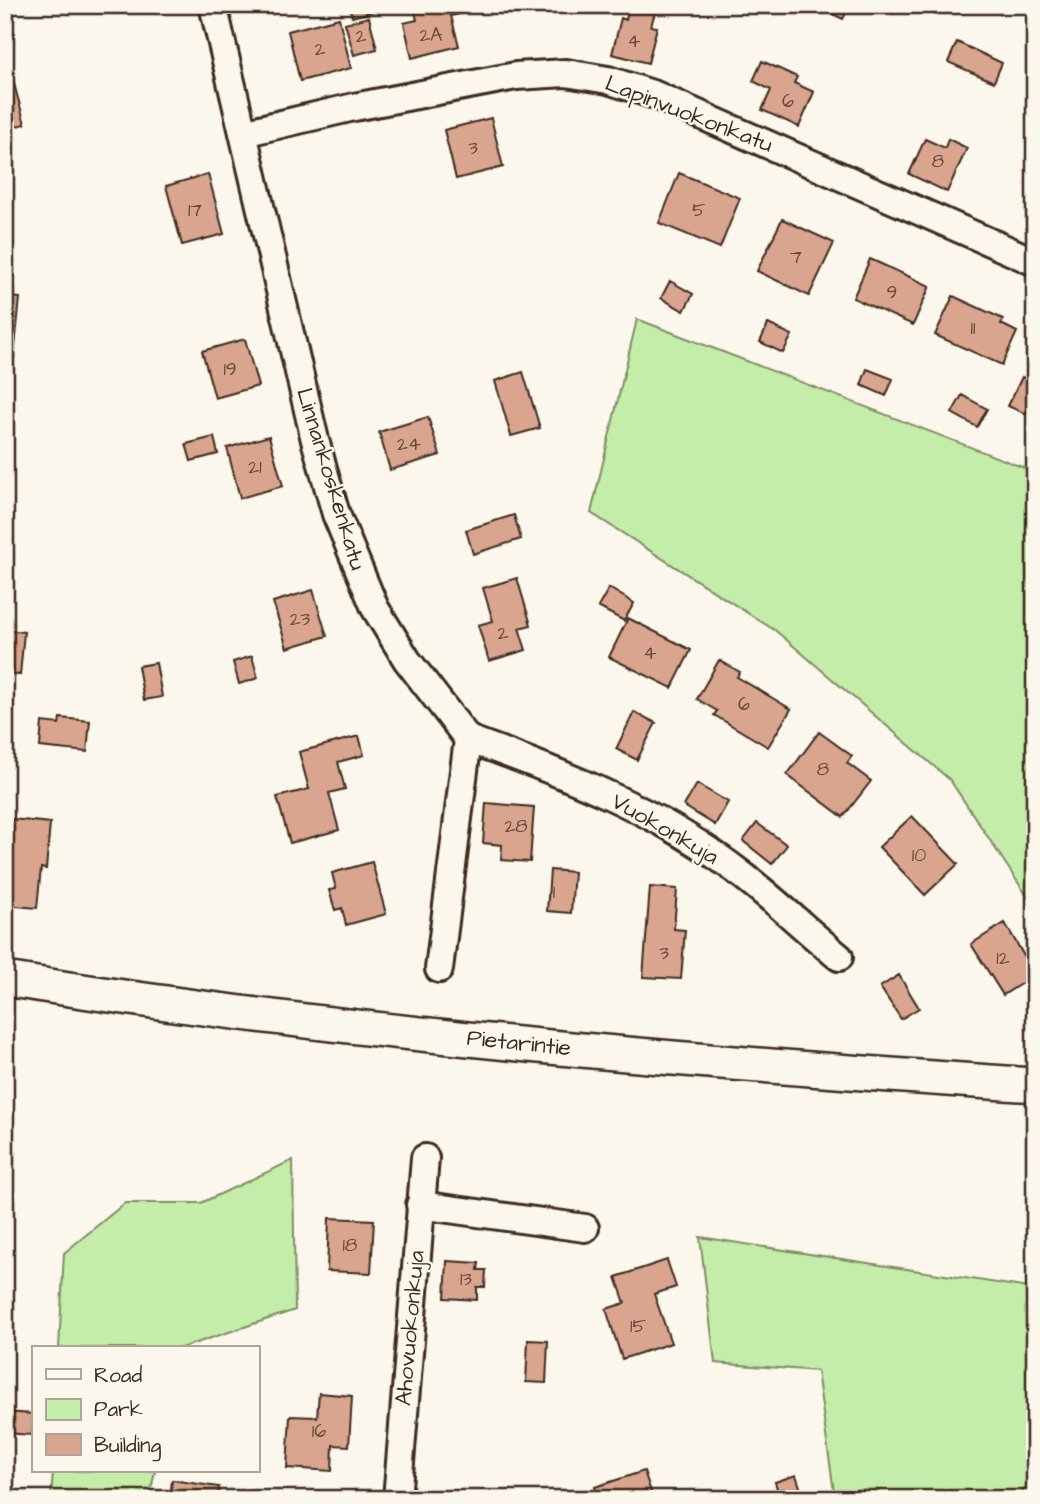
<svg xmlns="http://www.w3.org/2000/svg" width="1040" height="1504" viewBox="0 0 1040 1504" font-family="'Architects Daughter',sans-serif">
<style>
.green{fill:#c3eda9;stroke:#7f8c64;stroke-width:2}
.building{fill:#d9a58e;stroke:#3b2a1e;stroke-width:2}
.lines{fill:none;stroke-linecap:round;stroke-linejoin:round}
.minor-casing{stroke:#3b2a1e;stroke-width:32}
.major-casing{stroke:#3b2a1e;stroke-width:38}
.minor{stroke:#fbf7ec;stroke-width:26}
.major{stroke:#fbf7ec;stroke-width:33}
.labels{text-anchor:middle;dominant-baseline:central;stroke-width:5;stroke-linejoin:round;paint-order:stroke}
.number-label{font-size:19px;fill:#62493a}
.street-label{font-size:23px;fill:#3b2a1e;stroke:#fbf7ec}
</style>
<rect width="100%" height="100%" fill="#fbf7ec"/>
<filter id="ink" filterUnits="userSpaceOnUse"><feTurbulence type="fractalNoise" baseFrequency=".0143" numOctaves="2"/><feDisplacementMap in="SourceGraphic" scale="14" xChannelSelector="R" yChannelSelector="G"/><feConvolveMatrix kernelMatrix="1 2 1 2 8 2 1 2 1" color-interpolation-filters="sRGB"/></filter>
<g filter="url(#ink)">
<path class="green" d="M 637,319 L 1035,472 L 1035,908 L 950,780 L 776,631 L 591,513 Z
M 293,1160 L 295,1310 L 181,1348 L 59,1348 L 64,1253 L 125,1203 L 201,1203 Z
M 700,1237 L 1035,1289 L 1035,1473 L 1018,1499 L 835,1499 L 817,1371 L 715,1363 Z
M 53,1471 L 155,1471 L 149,1499 L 51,1499 Z"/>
<path class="building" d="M 349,5 L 377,5 L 378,10 L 352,17 Z
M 413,5 L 471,5 L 472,11 L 451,16 L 459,46 L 412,58 L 404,23 L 417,20 Z
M 629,5 L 657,5 L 651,26 L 657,27 L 648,63 L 612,54 L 621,18 L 626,20 Z
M 813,5 L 850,5 L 843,19 Z
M 369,17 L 377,49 L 354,55 L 345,23 Z
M 339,18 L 351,68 L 300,81 L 288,31 Z
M 957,42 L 1002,63 L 994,82 L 948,62 Z
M 5,51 L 25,124 L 5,129 Z
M 762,61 L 797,77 L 794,83 L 814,92 L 799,127 L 762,110 L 771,90 L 753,81 Z
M 491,118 L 503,167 L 456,179 L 444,130 Z
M 925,139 L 945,148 L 948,139 L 967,148 L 947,192 L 909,174 Z
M 679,173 L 740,198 L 720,248 L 659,223 Z
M 208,174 L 224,234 L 182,245 L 166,186 Z
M 782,219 L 834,243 L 809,296 L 757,271 Z
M 870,259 L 930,286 L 913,325 L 853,298 Z
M 670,281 L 693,294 L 684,311 L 661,298 Z
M 953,296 L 1003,319 L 1001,324 L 1017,332 L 1002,365 L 935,335 Z
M 5,297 L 20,298 L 14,357 L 5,356 Z
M 768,324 L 792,335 L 783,353 L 760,342 Z
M 245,339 L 258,386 L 215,398 L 202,351 Z
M 867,369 L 893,379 L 886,396 L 861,385 Z
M 523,372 L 540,428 L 511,436 L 495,381 Z
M 1022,377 L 1035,384 L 1035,396 L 1026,414 L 1008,406 Z
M 962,395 L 987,409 L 977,427 L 952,413 Z
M 428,417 L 440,455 L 390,470 L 379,432 Z
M 269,436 L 283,486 L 240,498 L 227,448 Z
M 214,437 L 218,454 L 191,461 L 186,444 Z
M 514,515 L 521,539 L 473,554 L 466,530 Z
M 517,578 L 531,625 L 519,628 L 526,650 L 489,661 L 478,625 L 493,621 L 483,588 Z
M 609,588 L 634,603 L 624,621 L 598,607 Z
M 313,590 L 327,636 L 287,648 L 273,602 Z
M 628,618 L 691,650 L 672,688 L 609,657 Z
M 5,630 L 24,632 L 20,675 L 5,673 Z
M 252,656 L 258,678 L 239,684 L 233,662 Z
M 719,660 L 740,672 L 737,677 L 791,709 L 768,747 L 714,715 L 717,711 L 697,699 Z
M 156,663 L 162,697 L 144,700 L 138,666 Z
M 634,712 L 656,723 L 637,760 L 616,749 Z
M 60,718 L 90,721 L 87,752 L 40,747 L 42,722 L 59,724 Z
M 819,732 L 852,756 L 847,763 L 871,781 L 843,817 L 787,775 Z
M 359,736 L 364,755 L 338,762 L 345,789 L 329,793 L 339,830 L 290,843 L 277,797 L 309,789 L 299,752 Z
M 697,784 L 728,802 L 715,825 L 684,806 Z
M 486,803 L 534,807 L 530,862 L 501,860 L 502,845 L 483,843 Z
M 912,816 L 958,864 L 925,895 L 879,847 Z
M 12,819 L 50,823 L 46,869 L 41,868 L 37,908 L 5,905 L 5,856 L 9,856 Z
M 757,823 L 787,845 L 772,864 L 743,841 Z
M 372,862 L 386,914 L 346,925 L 342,908 L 335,910 L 329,890 L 336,889 L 332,873 Z
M 550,870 L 574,872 L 571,913 L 547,911 Z
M 650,887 L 677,889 L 674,929 L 685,930 L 681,979 L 643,977 Z
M 1005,923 L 1035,975 L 1003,995 L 971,944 Z
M 899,975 L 919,1008 L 901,1019 L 880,987 Z
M 329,1218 L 374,1220 L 371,1273 L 327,1271 Z
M 667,1260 L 676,1287 L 654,1294 L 671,1343 L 622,1359 L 606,1309 L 625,1303 L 616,1277 Z
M 447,1261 L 479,1263 L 478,1270 L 486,1270 L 485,1287 L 477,1287 L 477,1300 L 445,1298 Z
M 528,1340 L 548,1341 L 546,1383 L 526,1382 Z
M 319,1393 L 352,1396 L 349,1446 L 333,1445 L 332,1471 L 287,1468 L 290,1416 L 317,1417 Z
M 5,1412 L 33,1414 L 32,1435 L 5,1433 Z
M 644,1471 L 653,1498 L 599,1499 L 595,1487 Z
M 796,1475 L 804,1499 L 780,1499 L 775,1482 Z
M 172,1480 L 219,1487 L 218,1499 L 170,1499 Z"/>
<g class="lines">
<defs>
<path id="minor" d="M 213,5 L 315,440 L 336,514 L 375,608 L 407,660 L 468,739 L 439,969
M 243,133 L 354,107 L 516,76 L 566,73 L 608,80 L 655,95 L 1035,262
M 468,739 C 563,773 660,811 741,874 C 775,900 806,930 839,957
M 420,1205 L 585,1228
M 397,1499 L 425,1158"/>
<path id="major" d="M 5,979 C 346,1034 690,1062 1035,1085"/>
</defs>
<use href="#minor" class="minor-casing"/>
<use href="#major" class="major-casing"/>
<use href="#minor" class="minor"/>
<use href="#major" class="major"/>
</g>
</g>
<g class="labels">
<g class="number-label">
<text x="431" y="35">2A</text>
<text x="361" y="36">2</text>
<text x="634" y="41">4</text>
<text x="320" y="49">2</text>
<text x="788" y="101">6</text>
<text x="473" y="148">3</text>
<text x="938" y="161">8</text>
<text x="195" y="210">17</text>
<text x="699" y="210">5</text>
<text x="796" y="257">7</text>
<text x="892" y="292">9</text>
<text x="973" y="328">11</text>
<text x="230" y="369">19</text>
<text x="409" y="444">24</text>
<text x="255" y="467">21</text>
<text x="300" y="619">23</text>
<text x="503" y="633">2</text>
<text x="650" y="653">4</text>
<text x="744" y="704">6</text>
<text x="823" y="769">8</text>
<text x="516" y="826">28</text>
<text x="919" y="855">10</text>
<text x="554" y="892">1</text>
<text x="664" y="953">3</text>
<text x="1003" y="958">12</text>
<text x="350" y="1245">18</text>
<text x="466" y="1279">13</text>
<text x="638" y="1326">15</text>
<text x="319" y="1431">16</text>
</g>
<g class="street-label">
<text transform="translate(689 114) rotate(21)">Lapinvuokonkatu</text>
<text transform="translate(331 479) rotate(73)">Linnankoskenkatu</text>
<text transform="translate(665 829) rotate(30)">Vuokonkuja</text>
<text transform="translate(519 1043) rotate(6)">Pietarintie</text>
<text transform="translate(410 1328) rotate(-85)">Ahovuokonkuja</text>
</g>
</g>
<rect width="1040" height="1504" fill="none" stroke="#fbf7ec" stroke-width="28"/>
<rect x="14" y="14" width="1012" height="1476" fill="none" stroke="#3b2a1e" stroke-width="2.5" filter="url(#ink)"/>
<rect x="32" y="1346" width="228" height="126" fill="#fbf7ec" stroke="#aea59a" stroke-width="2"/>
<rect x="46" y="1369" width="35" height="10" fill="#fbf7ec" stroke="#aea59a" stroke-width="2"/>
<text x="94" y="1382" font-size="21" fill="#3b2a1e">Road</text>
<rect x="46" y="1399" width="35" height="21" fill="#c3eda9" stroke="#aea59a" stroke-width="2"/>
<text x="94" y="1416" font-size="21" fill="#3b2a1e">Park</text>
<rect x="46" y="1434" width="35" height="21" fill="#d9a58e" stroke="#aea59a" stroke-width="2"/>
<text x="94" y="1452" font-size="21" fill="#3b2a1e">Building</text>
</svg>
